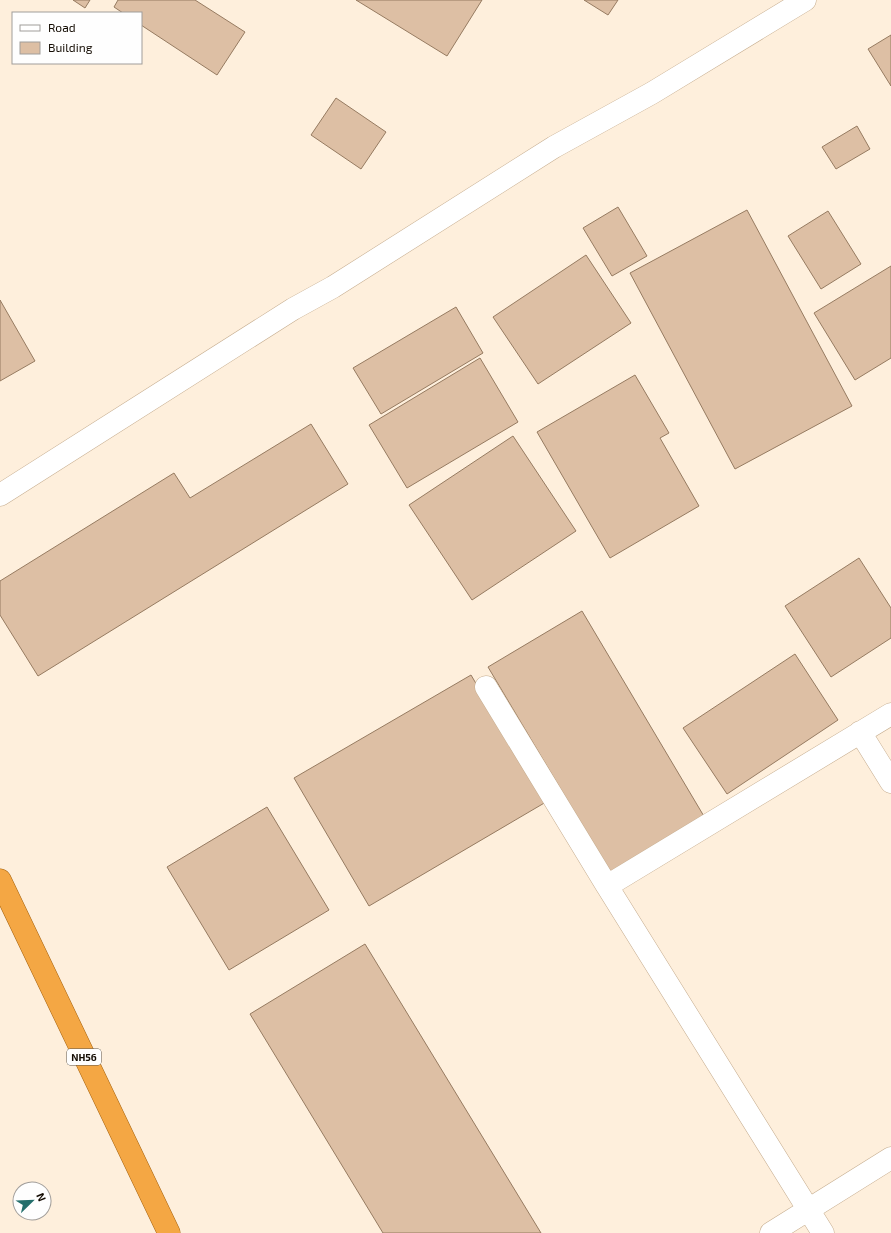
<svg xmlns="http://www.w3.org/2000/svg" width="891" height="1233" viewBox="0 0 891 1233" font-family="'Exo 2',sans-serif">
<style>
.building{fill:#ddbfa4;stroke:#967b61}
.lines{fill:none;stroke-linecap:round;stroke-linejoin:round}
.minor-casing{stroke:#c5ac8e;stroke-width:23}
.tertiary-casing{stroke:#c5ac8e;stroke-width:23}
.trunk-casing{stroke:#a4620f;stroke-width:23}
.minor{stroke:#fff;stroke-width:22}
.tertiary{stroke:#fff;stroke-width:22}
.trunk{stroke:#f4a744;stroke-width:22}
.labels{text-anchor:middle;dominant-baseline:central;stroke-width:3.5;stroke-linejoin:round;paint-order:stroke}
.shield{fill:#fefefe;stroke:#5a554e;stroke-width:1}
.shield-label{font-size:10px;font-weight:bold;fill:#140c03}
</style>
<rect width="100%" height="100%" fill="#feefdc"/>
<path class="building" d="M 73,0 L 90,0 L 85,8 Z
M 118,0 L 195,0 L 245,32 L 217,75 L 141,25 L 141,13 L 123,13 L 114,7 Z
M 356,0 L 482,0 L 447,56 Z
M 584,0 L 618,0 L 608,15 Z
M 891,35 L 891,86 L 868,49 Z
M 336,98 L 386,132 L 361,169 L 311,135 Z
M 857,126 L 870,149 L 836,169 L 822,147 Z
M 618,207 L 647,256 L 612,276 L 583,228 Z
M 747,210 L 852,406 L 735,469 L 630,273 Z
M 828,211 L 861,264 L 821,289 L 788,236 Z
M 586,255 L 631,323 L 538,384 L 493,317 Z
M 891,266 L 891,358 L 855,380 L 814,313 Z
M 0,300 L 35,361 L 0,381 Z
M 456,307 L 483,353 L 381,414 L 353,368 Z
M 480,358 L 518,422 L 407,488 L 369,425 Z
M 635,375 L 669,433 L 660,438 L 699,506 L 610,558 L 537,432 Z
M 311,424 L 348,484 L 38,676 L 0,615 L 0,581 L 174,473 L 190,498 Z
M 513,436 L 576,531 L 472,600 L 409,505 Z
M 859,558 L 891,608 L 891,638 L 831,677 L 785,606 Z
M 582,611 L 705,818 L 611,874 L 488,667 Z
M 795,654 L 838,720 L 727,794 L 683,728 Z
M 471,675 L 546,802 L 369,906 L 294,778 Z
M 267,807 L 329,910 L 229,970 L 167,867 Z
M 365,944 L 541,1233 L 383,1233 L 250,1014 Z"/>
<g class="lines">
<defs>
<path id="minor" d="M 486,687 L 607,886
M 860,732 L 891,782
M 771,1233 L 891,1158
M 823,1233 L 607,886 L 891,714"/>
<path id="tertiary" d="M 0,495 L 293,309 L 333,287 L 554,147 L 652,93 L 805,0"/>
<path id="trunk" d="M 0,880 L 169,1233"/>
</defs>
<use href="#minor" class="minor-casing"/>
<use href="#tertiary" class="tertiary-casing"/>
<use href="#trunk" class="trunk-casing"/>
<use href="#minor" class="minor"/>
<use href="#tertiary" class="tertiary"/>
<use href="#trunk" class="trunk"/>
</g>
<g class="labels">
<rect class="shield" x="67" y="1049" width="34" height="16" rx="3"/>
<g class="shield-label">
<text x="84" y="1057">NH56</text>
</g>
</g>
<rect x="12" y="12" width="130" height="52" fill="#fefefe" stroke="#a09d9a"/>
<rect x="20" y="25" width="20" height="6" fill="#ffffff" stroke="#a09d9a"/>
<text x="48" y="32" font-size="12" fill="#140c03">Road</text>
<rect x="20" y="42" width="20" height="12" fill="#ddbfa4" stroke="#a09d9a"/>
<text x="48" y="52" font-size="12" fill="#140c03">Building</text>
<g transform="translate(32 1201) rotate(67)"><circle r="19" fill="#fefefe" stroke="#a09d9a"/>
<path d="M0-3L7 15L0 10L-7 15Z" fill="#246f6c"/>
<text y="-6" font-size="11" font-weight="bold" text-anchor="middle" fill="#140c03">N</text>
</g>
</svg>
